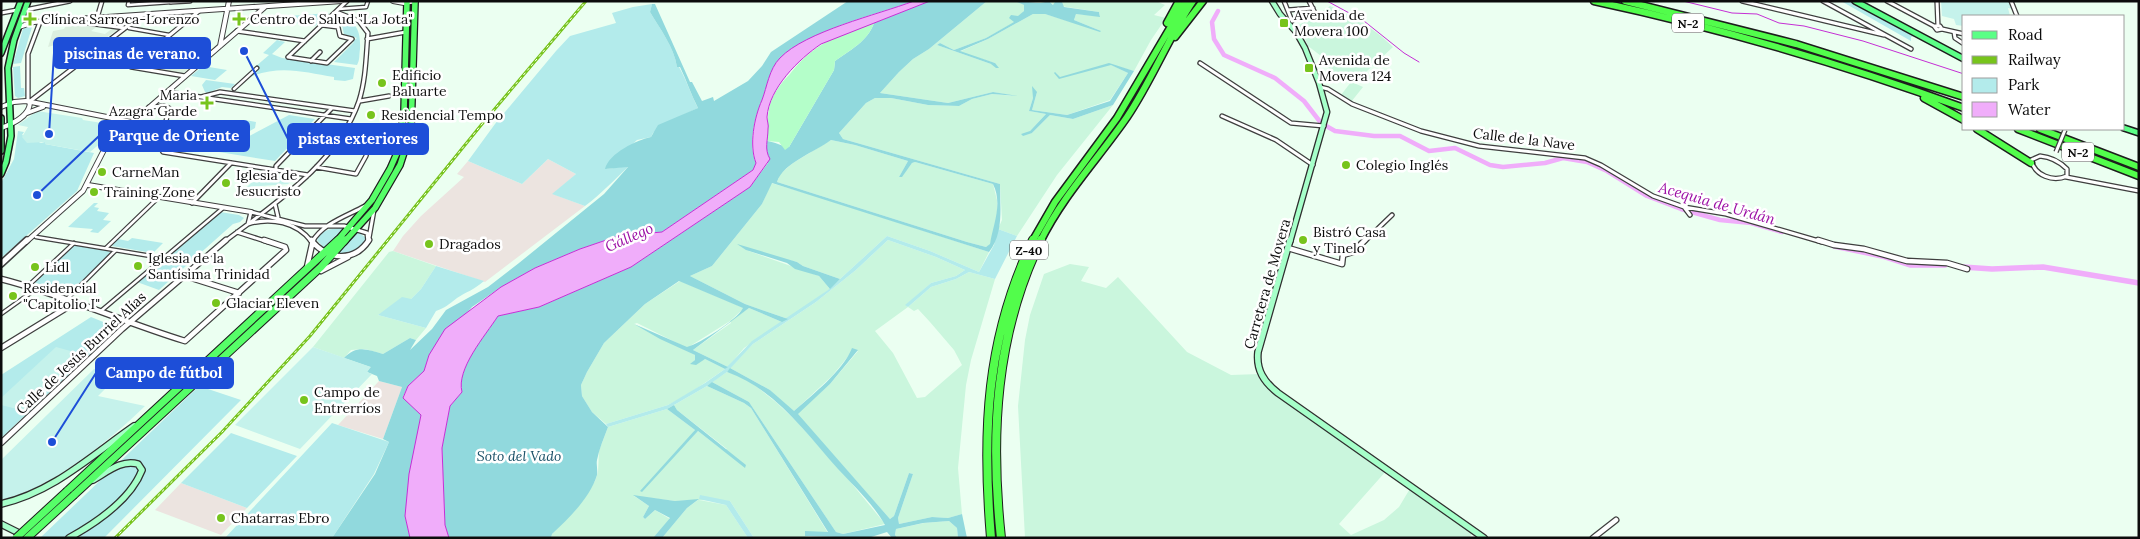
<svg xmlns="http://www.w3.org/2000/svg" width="2140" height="539" viewBox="0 0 2140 539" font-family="Lora,serif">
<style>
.industrial{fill:#ece4e0}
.farmland{fill:#caf6dd;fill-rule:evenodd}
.green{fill:#b3ebeb}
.forest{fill:#91d9dd;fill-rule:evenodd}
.sand{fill:#b4fec9}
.pitch{fill:#c5f2eb}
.plaza{fill:#dbefdf}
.water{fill:#f0adfa;stroke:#c52fd5}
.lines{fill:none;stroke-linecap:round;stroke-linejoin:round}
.stream{stroke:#c52fd5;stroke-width:1}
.canal-far1{stroke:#f0adfa;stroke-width:4.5}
.canal{stroke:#f0adfa;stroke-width:5.5}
.pedestrian-casing{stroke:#3f3f3f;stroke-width:5}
.minor-far1-casing{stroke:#3f3f3f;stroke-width:5.5}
.minor-casing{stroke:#3f3f3f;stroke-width:7}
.tertiary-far1-casing{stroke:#3f3f3f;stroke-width:6}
.tertiary-casing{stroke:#3f3f3f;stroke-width:8}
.secondary-far1-casing{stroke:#2e2e2e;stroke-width:7}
.secondary-casing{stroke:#2e2e2e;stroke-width:8}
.primary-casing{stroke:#1d1d1d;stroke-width:8}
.trunk-far1-casing{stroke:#1d1d1d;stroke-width:8}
.trunk-casing{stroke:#1d1d1d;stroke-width:9}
.motorway-far1-casing{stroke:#1d1d1d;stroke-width:9}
.motorway-casing{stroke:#1d1d1d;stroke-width:10}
.pedestrian{stroke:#fff;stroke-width:2.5}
.minor-far1{stroke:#fff;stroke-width:3}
.minor{stroke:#fff;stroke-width:4.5}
.tertiary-far1{stroke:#fff;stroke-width:4}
.tertiary{stroke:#fff;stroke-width:5}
.secondary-far1{stroke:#a6ffc9;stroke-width:4.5}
.secondary{stroke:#a6ffc9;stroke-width:5.5}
.primary{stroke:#5bff86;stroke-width:5}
.trunk-far1{stroke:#56fe68;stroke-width:5.5}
.trunk{stroke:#56fe68;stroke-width:7}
.motorway-far1{stroke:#52fd4b;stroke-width:6}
.motorway{stroke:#52fd4b;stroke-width:8}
.rail-casing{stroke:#77c41c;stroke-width:3}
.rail{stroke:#fff;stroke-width:1;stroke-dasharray:3;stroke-linecap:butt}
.minor-bridge-casing{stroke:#3f3f3f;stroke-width:5.5;stroke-linecap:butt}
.trunk-bridge-casing{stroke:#1d1d1d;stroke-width:9;stroke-linecap:butt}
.minor-bridge{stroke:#fff;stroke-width:3}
.trunk-bridge{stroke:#56fe68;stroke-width:7}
.poi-dot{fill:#77c41c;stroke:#fff;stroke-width:2}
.labels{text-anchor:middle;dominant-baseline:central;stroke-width:5;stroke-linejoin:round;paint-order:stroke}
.shield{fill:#fff;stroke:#555;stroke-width:1}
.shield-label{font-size:12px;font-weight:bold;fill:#0c0c0c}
.poi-label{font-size:14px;fill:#0c0c0c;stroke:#fff;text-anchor:start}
.street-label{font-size:14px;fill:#0c0c0c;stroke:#fff}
.park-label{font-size:14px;font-style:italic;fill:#195067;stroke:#fff}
.water-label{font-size:15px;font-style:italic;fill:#9c0fa5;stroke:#fff}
.leader{fill:none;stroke:#1d4ed8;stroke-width:2}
.callout-dot{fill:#1d4ed8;stroke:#fff;stroke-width:2}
.callout{fill:#1d4ed8;stroke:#1d4ed8;stroke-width:2}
.callout-label{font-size:15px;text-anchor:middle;font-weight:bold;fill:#fff}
</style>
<rect width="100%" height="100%" fill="#ebfff1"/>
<path class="industrial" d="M 548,159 L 576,174 L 553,194 L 585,206 L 485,282 L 393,251 L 403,236 L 421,216 L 464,177 L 457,174 L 468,161 L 522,184 Z
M 379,381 L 402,387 L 383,439 L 338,425 Z
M 181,483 L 247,508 L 221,535 L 155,510 Z"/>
<path class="farmland" d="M 987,1 L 1018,2 L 1024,5 L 1024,11 L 1015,22 L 986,38 L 954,50 L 940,43 L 937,45 L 991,64 L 995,63 L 959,52 L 988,39 L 1033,14 L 1045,14 L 1101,31 L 1074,20 L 1076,14 L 1100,16 L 1099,12 L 1054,5 L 1049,1 L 1042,3 L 1029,1 L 1156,1 L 1165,5 L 1154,15 L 1166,18 L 1151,40 L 1134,71 L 1112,65 L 1128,73 L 1110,100 L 1067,115 L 1032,110 L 1037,92 L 1033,98 L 1029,111 L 1046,114 L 1030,131 L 1032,133 L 1050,115 L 1073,119 L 1113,105 L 1057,175 L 1017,236 L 998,229 L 1002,220 L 1000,184 L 843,139 L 839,133 L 866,103 L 875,98 L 891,98 L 928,105 L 959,106 L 972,99 L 992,94 L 1015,96 L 993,92 L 948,103 L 880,93 L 899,72 L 913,59 L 929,49 Z
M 1330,6 L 1361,21 L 1381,36 L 1393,47 L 1354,83 L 1363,87 L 1351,102 L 1341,95 L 1351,82 L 1331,74 L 1325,59 L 1308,46 L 1299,25 L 1306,21 L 1303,14 L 1318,14 Z
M 831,140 L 855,145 L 908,161 L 899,177 L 902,176 L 912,163 L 915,162 L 993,184 L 997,200 L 997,217 L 990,245 L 986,247 L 967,242 L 777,182 L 780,174 L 793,163 Z
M 771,183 L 819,197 L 989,252 L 979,272 L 930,251 L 887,236 L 840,279 L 803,266 L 797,262 L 746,250 L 819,276 L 830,289 L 788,319 L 745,304 L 690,276 L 712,266 L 762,204 Z
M 888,240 L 936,257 L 965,270 L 956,276 L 931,283 L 906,305 L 908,307 L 931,287 L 956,279 L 969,272 L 995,279 L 971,360 L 966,385 L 958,468 L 962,514 L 948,518 L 932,517 L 899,524 L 898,518 L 913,474 L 909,473 L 894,516 L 890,519 L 797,414 L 830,384 L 858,351 L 852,349 L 850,354 L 832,376 L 793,412 L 770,390 L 730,368 L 753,344 L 816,302 L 856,270 ZM 908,307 L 914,311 L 918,309 L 930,322 L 954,350 L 962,365 L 925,397 L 917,398 L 893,353 L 875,331 Z
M 393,251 L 436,266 L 421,289 L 411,299 L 378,315 L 426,328 L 416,340 L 410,338 L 383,354 L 365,349 L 351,350 L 344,358 L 313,347 L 389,252 Z
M 1070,264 L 1089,267 L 1081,281 L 1106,288 L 1118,277 L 1187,352 L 1231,375 L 1260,374 L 1263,379 L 1387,470 L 1339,524 L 1351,535 L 1384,520 L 1399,507 L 1411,487 L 1474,531 L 1469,538 L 1025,538 L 1018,406 L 1025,340 L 1030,315 L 1044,274 Z
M 680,281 L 744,308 L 730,321 L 749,308 L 782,322 L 744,348 L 728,367 L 693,350 L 731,323 L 730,321 L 687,348 L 637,323 L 634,324 L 695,355 L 695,360 L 691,364 L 705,359 L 725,369 L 687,395 L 668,405 L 606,424 L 592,412 L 582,396 L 581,385 L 587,372 L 604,343 L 645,304 Z
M 727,372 L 746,378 L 777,403 L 797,422 L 848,479 L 885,524 L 843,534 L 836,532 L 749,402 L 712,382 Z
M 707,386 L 744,403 L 751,408 L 828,533 L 805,536 L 812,538 L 754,538 L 730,501 L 699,500 L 726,505 L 748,538 L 662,538 L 687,508 L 698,500 L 675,501 L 634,496 L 649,506 L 643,517 L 645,519 L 655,510 L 670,519 L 653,538 L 551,538 L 552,534 L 577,508 L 595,481 L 598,472 L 599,451 L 608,427 L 667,409 L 695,430 L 683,447 L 698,431 L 721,449 L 727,449 L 677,410 L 674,405 Z
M 949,521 L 957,528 L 958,538 L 897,538 L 895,536 L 896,529 L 924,523 Z"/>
<path class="green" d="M 1841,1 L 1852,1 L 1915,36 L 1911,37 L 1911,41 Z
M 652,4 L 650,12 C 660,29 674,47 677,67 L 679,67 C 687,81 691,95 698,108 L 679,117 L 653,133 L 651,137 L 637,140 L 606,169 L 629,166 C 614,180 601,194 585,206 L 552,194 L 576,174 L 548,159 L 522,184 L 468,161 L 495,124 L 556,51 L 570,36 L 616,23 L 612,13 L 633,7 Z
M 329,13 L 315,26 L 262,18 Z
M 335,18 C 356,19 361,30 360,49 C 359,55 360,60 357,65 L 334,62 L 354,42 L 353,41 L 357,38 L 344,34 L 342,25 L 329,23 Z
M 27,26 L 32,27 L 21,63 L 13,64 L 23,29 Z
M 277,40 L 285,42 L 272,54 L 282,58 L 355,68 L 353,79 L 345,81 L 334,80 L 334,77 C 304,72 278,64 248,78 L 259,68 L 255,67 L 269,55 L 263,53 Z
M 20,66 L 21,88 L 24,88 L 25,96 L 18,98 L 15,96 L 13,67 Z
M 203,66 L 227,70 L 215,80 L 191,76 Z
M 206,80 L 235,84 L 231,88 L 222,87 L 207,93 L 205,92 L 202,85 Z
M 289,115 L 315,119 L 275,161 L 219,152 Z
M 245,120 L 256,122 L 255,128 L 243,135 L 232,133 L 234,126 Z
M 18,131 L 24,132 L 22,135 L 41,143 L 45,142 L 45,144 L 94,153 L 77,191 L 1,258 L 1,183 L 14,159 Z
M 94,203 L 98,203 L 94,207 L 99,208 L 97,211 L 109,213 L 103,220 L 111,221 L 98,233 L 90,232 L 93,229 L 68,227 Z
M 220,212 L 239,215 L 244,218 L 240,222 L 233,224 L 159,290 L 137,282 Z
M 340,228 L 345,228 L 325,249 L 317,240 C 320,230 330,229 340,228 Z
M 998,229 L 1017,236 L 995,279 L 969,272 L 956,279 L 931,287 L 908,307 L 905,305 L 931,283 L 956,276 L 965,270 L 936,257 L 888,240 L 856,270 L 816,302 L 753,344 L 727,372 L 707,386 L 667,409 L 608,427 L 606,424 L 668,405 L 705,383 L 725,369 L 752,341 L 828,290 L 887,236 L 930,251 L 979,272 L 994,245 Z
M 358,232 L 366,238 C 361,252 350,254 337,254 Z
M 132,238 L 163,243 L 153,253 L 112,246 L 118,239 L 128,241 Z
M 74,245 L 113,252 L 68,295 L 34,282 Z
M 436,266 L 484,281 C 474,290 466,292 457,298 C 449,304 445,308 436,311 L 426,328 L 378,315 L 402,297 L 411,299 L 421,289 Z
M 91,317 L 118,328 L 1,438 L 1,375 Z
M 199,386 L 241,400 L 104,538 L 40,538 Z
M 332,423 L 389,442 L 374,474 L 332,538 L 225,538 Z
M 231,433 L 297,456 L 247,508 L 181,483 Z
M 700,495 L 730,501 L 754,538 L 748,538 L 726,505 L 699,499 Z"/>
<path class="forest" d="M 848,1 L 914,1 C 876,15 789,34 772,71 C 767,80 766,91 762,100 C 754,118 748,145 756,163 L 753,170 L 662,232 L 618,236 L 580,249 L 535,268 L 501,287 L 472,307 L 429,355 L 424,371 L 408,386 L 403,397 L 421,415 L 405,516 L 410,538 L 332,538 L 375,474 L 389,442 L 383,439 L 402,387 L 379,381 L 377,376 L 367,372 L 370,367 L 344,358 C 356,345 367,349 383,354 L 410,338 L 416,340 L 410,350 L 432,329 L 446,310 L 488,287 L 519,263 L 604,194 L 628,167 L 605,169 C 609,153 637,140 651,137 L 658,125 L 698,108 C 691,95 687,81 680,67 L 677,67 C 674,47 660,29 650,12 L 652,4 L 655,4 L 690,82 L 692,82 L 702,101 L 713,97 L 714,101 L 748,81 L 762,66 L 771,52 Z
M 930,1 L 987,1 L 929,49 L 913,59 L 899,72 L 880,93 L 948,103 L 993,92 L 1018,96 L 992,94 L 972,99 L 959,106 L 928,105 L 891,98 L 875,98 L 866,103 L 839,133 L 843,139 L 1000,184 C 1000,207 1004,233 989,252 L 772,183 L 762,204 L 712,266 L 690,276 L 745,304 L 788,319 L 782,322 L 749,308 L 693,350 L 728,367 L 725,369 L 705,359 L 696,365 L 690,364 L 695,360 L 695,355 L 660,339 L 634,324 L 687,347 C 701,343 737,320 743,308 L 679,281 L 645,304 L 604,343 L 587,372 L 581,385 L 582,396 L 592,412 L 608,427 C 604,438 599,449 597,460 C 596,465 598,470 597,475 C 590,498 569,518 552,534 L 551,538 L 449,538 L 445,525 L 442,448 L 450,406 L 462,392 C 456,369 485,336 498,316 L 539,307 L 631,267 L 750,187 L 768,163 L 766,149 L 767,141 C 775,142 781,146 789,147 L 834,70 L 835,61 C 850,50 868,41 874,23 ZM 831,140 L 855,145 L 908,161 L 899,177 L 902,177 L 912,163 L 915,162 L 993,184 C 1003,204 993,225 990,244 L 986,247 L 967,242 L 777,182 C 783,163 815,152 831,140 Z
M 1015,1 L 1041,3 L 1049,1 L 1053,5 L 1055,2 L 1062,2 L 1064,7 L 1099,12 L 1100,17 L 1076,14 L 1074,20 L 1101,31 L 1100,32 L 1045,14 L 1033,14 L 988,39 L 960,51 L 995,63 L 999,68 L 996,68 L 991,64 L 937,45 L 940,43 L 954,50 L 986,38 L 1014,22 L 1009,18 L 1011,15 L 1018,16 L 1024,11 L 1024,5 Z
M 1109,63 L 1134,71 L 1113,105 L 1073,119 L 1050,115 L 1032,133 L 1023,136 L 1021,134 L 1030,131 L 1046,114 L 1029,111 L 1033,98 L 1032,86 L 1037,92 L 1032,110 L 1067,115 L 1110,101 L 1128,73 L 1111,65 L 1059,79 L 1054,73 L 1055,72 L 1060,77 Z
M 737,244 L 797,262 L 803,266 L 840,279 L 830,289 L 819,276 L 795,269 L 787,263 L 746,250 Z
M 852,348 L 858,350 L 830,384 L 798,414 L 890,519 L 894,516 L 909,473 L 913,474 L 898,518 L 899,524 L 932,517 L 948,518 L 962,514 L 967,538 L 958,538 L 957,528 L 949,521 L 923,523 L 896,529 L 895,535 L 897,538 L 892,538 L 887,532 L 868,538 L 805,536 L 805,531 L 828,532 L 751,408 L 744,403 L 707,386 L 712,382 L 749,402 L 836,532 L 843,534 L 885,525 C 874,505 854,486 838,469 C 805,432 775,389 727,372 L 730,368 L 770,390 L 794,411 C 812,395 843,371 852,348 Z
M 674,405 L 677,410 L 746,465 L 745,468 L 698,431 L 642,492 L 640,491 L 695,430 L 667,409 Z
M 633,495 L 675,501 L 699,499 L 687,508 L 662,538 L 653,538 L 670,518 L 655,510 L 645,519 L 643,517 L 649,506 Z"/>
<path class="sand" d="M 874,23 C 868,41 850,50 835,61 L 834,70 L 789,147 L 785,150 L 779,142 L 767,141 C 769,127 766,112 772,99 C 776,90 783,81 790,74 C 814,43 839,34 874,23 Z"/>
<path class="pitch" d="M 1941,1 L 2010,1 L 2012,9 L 2008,8 L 2010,16 L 1964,16 L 1964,26 L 1956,25 L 1954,19 L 1942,16 Z
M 37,111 L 82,118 L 83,120 L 121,126 L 90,152 L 45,144 L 45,142 L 27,143 L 22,137 L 28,127 L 18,125 Z
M 261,173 L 295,178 L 288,184 L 247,187 Z
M 56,347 L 85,355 L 25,411 L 1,405 L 1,398 Z
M 313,347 L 371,367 L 367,372 L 372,374 L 300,449 L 235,425 Z
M 94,369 L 110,374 L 97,387 L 105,389 L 98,396 L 145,406 C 109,441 51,489 1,500 L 1,460 Z"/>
<path class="plaza" d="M 68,23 L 98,26 L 91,31 L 105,34 L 113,28 L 118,29 L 72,64 L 53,61 L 57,57 L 58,44 L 48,47 L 53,31 L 64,29 Z
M 168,52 L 203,57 L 182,74 L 148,69 Z"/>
<path class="water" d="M 914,1 L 930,1 L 821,44 C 799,59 769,88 767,117 C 767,121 769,125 768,129 C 768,140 764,149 770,159 L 750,187 L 631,267 L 539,307 L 498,316 C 485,336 456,369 462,392 L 450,406 L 442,448 L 445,525 L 449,538 L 410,538 L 405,516 L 409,474 L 421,415 L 403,398 L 408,386 L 424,371 L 429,355 L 445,329 L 501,287 L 535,268 L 580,249 L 618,236 L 662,232 L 753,170 L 756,163 C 749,145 754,118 762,100 C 767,87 769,69 780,58 C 806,31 877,15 914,1 Z"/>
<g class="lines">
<path class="stream" d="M 1327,1 L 1364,21 L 1404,53 L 1419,62
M 1683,1 L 1732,13 L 1757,14 L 1779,23 L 1804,26 L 1863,41 L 1964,74"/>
<path class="canal-far1" d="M 1218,11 L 1212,22 L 1214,39 L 1224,55 L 1275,78 L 1304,101 L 1321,123 L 1335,131 L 1374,136 L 1400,136 L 1429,151 L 1455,148 L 1490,165 L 1503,167 L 1545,163 L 1563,158 L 1587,162 L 1607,171 L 1647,196 L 1681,209 L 1720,220 L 1751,223 L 1782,232"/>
<path class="canal" d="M 1834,246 L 1882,256 L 1910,265 L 1945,265
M 1963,267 L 1992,269 L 2043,267 L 2139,283"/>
<defs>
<path id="pedestrian" d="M 129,1 L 128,5 L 171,2
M 339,9 L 366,7 L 368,1
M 129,28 L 169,35
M 234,89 L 257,68
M 36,237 L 163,258
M 106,248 L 159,197
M 28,286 L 74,243
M 67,299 L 115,251
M 101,311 L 223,208
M 1,314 L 36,289"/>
<path id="minor-far1" d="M 1284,1 L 1292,21
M 1309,1 L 1315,13
M 1742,1 L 1884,35
M 1823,1 L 1911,49
M 1887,1 L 1934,26
M 1937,1 L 1938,26
M 2011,1 L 2017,16
M 171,2 L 190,1
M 25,10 L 70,1
M 1288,10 L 1313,8
M 1,13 L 17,10
M 85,18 L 84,22 L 87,23 L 125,28
M 97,18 L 102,1
M 1934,26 L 1940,26 L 1942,29 L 1937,30 Z
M 1942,29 L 1964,34
M 237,31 L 305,41
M 1954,32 L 1955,38 L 1964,44
M 367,39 L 406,32
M 288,57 L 327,63 L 352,39 L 340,36 L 338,27 L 322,25
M 288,57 L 347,1
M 311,61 L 320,52
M 1200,63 L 1291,123 L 1324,126
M 185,76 L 131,67 L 199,11
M 1320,87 L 1328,89 L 1352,104 L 1421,131 L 1479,146 L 1585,158 L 1601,165 L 1653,196 L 1684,207 L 1726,214 L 1822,242
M 167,92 L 201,97
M 360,101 L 389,96
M 28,102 L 28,54 L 40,22
M 29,102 L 142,15
M 149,107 L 164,106 L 169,108 L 160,147 L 163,152 L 308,175
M 1222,116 L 1276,140 L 1313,165
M 351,119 L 201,97 L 220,92 L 355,111
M 341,136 L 370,138
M 2040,156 C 2051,157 2059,161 2067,169 L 2067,176 C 2053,182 2035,176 2031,160 Z
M 316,167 L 356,174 L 366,156 L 373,126
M 276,170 L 276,166 L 332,108
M 2066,177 L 2139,191
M 192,203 L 231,163
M 275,204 L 278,217
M 1684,207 L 1690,215
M 237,232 L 268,242
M 369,238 L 374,210
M 224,242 C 274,204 338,163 359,101 C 366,79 366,56 368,33 L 359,21 L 336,12
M 312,242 C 297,222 271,217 248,224 L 251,212 L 305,226 L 344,226 L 367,233 L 368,242
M 312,242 C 323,223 347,216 365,206
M 1364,242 L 1392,215"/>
<path id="minor" d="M 311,240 C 327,260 354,263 369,240
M 1818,240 L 1834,245 L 1864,249 L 1907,261 L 1947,263 L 1967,269
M 1288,248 L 1342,264 L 1343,255 L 1353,252 L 1365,240
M 307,267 L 313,240
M 321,271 L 348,257
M 182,275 L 239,293
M 1,279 C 64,295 123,322 185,341 L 286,250 L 285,247 L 264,240
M 1,348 L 76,302
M 1,443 L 122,329 L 226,240
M 1593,538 L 1616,520"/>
<path id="tertiary-far1" d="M 393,1 L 404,3 L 416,1
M 19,27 L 34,22 L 342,1
M 220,46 L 229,1
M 1,107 L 14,102 L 26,101 L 132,122
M 27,113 L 43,107
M 1,128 C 12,124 29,117 30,103
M 88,185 L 251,212
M 26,242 L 83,191 L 107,144 L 265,7"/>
<path id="tertiary" d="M 1,264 L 27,240"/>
<path id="secondary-far1" d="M 1272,1 L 1280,14 L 1296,32 L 1305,48 L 1319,83 L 1327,112 L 1290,242"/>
<path id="secondary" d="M 1290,240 L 1258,352 C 1256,370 1264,382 1278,393 L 1484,538
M 1,504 C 53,492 91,456 134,426
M 1,524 L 23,535
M 69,538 C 96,523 131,499 142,470 L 138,464 C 122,459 107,472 93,480"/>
<path id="primary" d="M 1855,1 L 1964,59
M 1,53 L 21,1
M 1,118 L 1,151
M 2124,128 L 2139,133
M 1,174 L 6,162 L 11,136 L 8,68 L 14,40 L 28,1"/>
<path id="trunk-far1" d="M 336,242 L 372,200 L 390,169 L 397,153 L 404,112 L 407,1
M 344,242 L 375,208 L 400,165 L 411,131 L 415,1"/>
<path id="trunk" d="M 67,491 L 338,240
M 74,495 L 321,267 L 345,240"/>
<path id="motorway-far1" d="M 1594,1 C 1720,28 1843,64 1964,108
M 1625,1 L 1796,44 L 1964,97
M 1167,23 L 1179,1
M 1175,37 L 1203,1
M 1924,98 L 1964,120
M 1977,129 L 2031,163
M 2018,129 L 2139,176
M 2040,129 L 2139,167
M 1032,242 L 1055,202 L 1117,118 L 1186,1
M 1040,242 C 1063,195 1098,159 1127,117 C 1152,80 1168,38 1193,1"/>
<path id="motorway" d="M 991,538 C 982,432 986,338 1033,240
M 1001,538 C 990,436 995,334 1041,240"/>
</defs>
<use href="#pedestrian" class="pedestrian-casing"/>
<use href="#minor-far1" class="minor-far1-casing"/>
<use href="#minor" class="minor-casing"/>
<use href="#tertiary-far1" class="tertiary-far1-casing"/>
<use href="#tertiary" class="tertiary-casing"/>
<use href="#secondary-far1" class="secondary-far1-casing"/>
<use href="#secondary" class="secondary-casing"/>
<use href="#primary" class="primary-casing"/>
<use href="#trunk-far1" class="trunk-far1-casing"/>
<use href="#trunk" class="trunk-casing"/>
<use href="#motorway-far1" class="motorway-far1-casing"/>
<use href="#motorway" class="motorway-casing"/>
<use href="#pedestrian" class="pedestrian"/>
<use href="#minor-far1" class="minor-far1"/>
<use href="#minor" class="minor"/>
<use href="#tertiary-far1" class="tertiary-far1"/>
<use href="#tertiary" class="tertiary"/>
<use href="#secondary-far1" class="secondary-far1"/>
<use href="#secondary" class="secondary"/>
<use href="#primary" class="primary"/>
<use href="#trunk-far1" class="trunk-far1"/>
<use href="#trunk" class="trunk"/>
<use href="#motorway-far1" class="motorway-far1"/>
<use href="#motorway" class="motorway"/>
<defs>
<path id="rail" d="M 115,538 L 222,432 L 310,336 L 482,124 L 586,1"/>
</defs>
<use href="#rail" class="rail-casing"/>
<use href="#rail" class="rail"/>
<defs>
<path id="minor-bridge" d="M 2056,152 L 2065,130"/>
<path id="trunk-bridge" d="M 16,538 L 67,491
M 27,538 L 74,495"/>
</defs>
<use href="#minor-bridge" class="minor-bridge-casing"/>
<use href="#trunk-bridge" class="trunk-bridge-casing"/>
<use href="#minor-bridge" class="minor-bridge"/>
<use href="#trunk-bridge" class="trunk-bridge"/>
</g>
<g class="poi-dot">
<path d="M27.5 11.5h5v5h5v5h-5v5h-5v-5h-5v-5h5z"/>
<path d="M236.5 11.5h5v5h5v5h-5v5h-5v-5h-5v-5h5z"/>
<rect x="1279" y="18" width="10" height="10" rx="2.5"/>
<rect x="1304" y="63" width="10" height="10" rx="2.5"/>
<circle cx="382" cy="83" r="5"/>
<path d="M204.5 95.5h5v5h5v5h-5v5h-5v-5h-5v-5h5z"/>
<circle cx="371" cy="115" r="5"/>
<circle cx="1346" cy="165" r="5"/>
<circle cx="102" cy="172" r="5"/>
<circle cx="226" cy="183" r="5"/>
<circle cx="94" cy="192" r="5"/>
<circle cx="1303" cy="240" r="5"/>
<circle cx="429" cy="244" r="5"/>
<circle cx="138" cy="266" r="5"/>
<circle cx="35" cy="267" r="5"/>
<circle cx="13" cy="296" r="5"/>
<circle cx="216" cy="303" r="5"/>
<circle cx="304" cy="400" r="5"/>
<circle cx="221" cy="518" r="5"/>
</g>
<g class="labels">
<g class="shield">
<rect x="1672" y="13.5" width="32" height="19" rx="4"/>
<rect x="2062" y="142.5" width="32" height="19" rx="4"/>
<rect x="1010" y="240.5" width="38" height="19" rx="4"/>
</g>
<g class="shield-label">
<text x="1688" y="23">N-2</text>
<text x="2078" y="152">N-2</text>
<text x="1029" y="250">Z-40</text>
</g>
<g class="poi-label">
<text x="1294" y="15">Avenida de<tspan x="1294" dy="16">Movera 100</tspan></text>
<text x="41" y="19">Clínica Sarroca-Lorenzo</text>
<text x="250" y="19">Centro de Salud "La Jota"</text>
<text x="1319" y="60">Avenida de<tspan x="1319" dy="16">Movera 124</tspan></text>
<text x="392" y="75">Edificio<tspan x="392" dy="16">Baluarte</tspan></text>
<text x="197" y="95" text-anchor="end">Maria<tspan x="197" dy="16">Azagra Garde</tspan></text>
<text x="381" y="115">Residencial Tempo</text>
<text x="1356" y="165">Colegio Inglés</text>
<text x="112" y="172">CarneMan</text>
<text x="236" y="175">Iglesia de<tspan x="236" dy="16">Jesucristo</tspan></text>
<text x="104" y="192">Training Zone</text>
<text x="1313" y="232">Bistró Casa<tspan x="1313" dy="16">y Tinelo</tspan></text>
<text x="439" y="244">Dragados</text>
<text x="148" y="258">Iglesia de la<tspan x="148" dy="16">Santísima Trinidad</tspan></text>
<text x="45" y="267">Lidl</text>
<text x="23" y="288">Residencial<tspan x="23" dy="16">"Capitolio I"</tspan></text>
<text x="226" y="303">Glaciar Eleven</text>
<text x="314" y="392">Campo de<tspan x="314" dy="16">Entrerríos</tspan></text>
<text x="231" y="518">Chatarras Ebro</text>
</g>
<g class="street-label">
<text transform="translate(1524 139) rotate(7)">Calle de la Nave</text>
<text transform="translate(1267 284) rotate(-74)">Carretera de Movera</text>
<text transform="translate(81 353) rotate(-43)">Calle de Jesús Burriel Alías</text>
</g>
<g class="park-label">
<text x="519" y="456">Soto del Vado</text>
</g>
<g class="water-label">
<text transform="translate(1717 203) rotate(16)">Acequia de Urdán</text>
<text transform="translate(629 237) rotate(-24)">Gállego</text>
</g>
</g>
<path class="leader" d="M49 134L54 53M37 195L99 136M244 51L288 139M52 442L96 373"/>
<g class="callout-dot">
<circle cx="49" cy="134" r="5"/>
<circle cx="37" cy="195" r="5"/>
<circle cx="244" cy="51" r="5"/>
<circle cx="52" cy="442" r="5"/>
</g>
<g class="callout">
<rect x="54" y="38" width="156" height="30" rx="5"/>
<rect x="99" y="121" width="150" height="30" rx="5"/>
<rect x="288" y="124" width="140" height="30" rx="5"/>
<rect x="96" y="358" width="137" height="30" rx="5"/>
</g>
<g class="callout-label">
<text x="132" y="59">piscinas de verano.</text>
<text x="174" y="141">Parque de Oriente</text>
<text x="358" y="144">pistas exteriores</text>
<text x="164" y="378">Campo de fútbol</text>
</g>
<rect width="2140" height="539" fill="none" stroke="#0c0c0c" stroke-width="5"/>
<rect x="1962" y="15" width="162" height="115" fill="#ffffff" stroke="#9e9e9e"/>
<rect x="1972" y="31" width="25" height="8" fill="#5bff86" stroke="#9e9e9e"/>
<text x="2008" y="40" font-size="15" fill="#0c0c0c">Road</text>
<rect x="1972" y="56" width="25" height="8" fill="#77c41c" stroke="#9e9e9e"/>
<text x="2008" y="65" font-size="15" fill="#0c0c0c">Railway</text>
<rect x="1972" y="78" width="25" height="15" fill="#b3ebeb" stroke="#9e9e9e"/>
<text x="2008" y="90" font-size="15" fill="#0c0c0c">Park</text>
<rect x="1972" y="102" width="25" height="15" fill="#f0adfa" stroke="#9e9e9e"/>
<text x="2008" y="115" font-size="15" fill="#0c0c0c">Water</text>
</svg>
